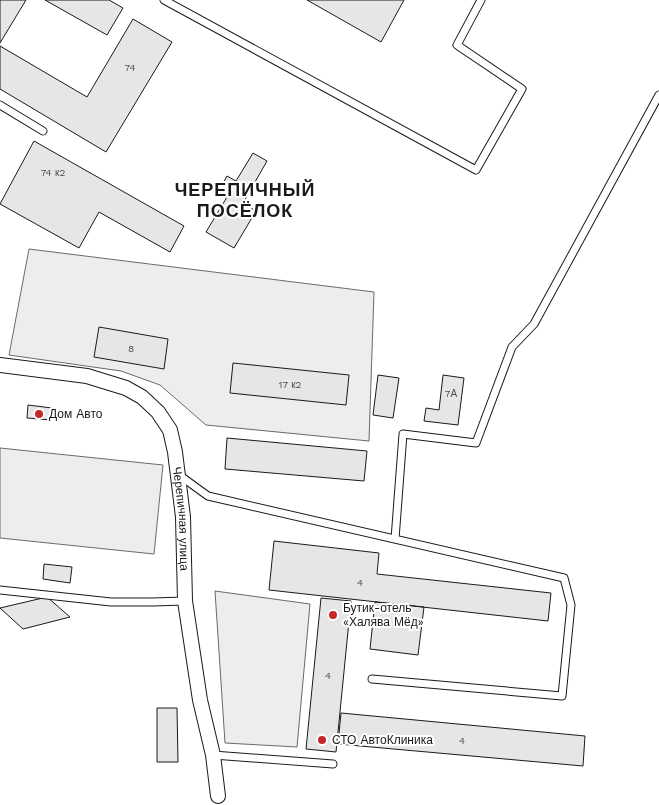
<svg xmlns="http://www.w3.org/2000/svg" width="659" height="805" viewBox="0 0 659 805" font-family="'Work Sans',sans-serif">
<style>
.parking{fill:#ededed;stroke:#6a6a6a}
.building{fill:#e6e6e6;stroke:#1a1a1a}
.lines{fill:none;stroke-linecap:round;stroke-linejoin:round}
.service-casing{stroke:#1a1a1a;stroke-width:9}
.minor-casing{stroke:#1a1a1a;stroke-width:16}
.service{stroke:#fff;stroke-width:7}
.minor{stroke:#fff;stroke-width:14}
.poi-dot{fill:#c62828;stroke:#fff;stroke-width:2}
.labels{text-anchor:middle;dominant-baseline:central;stroke-width:4;stroke-linejoin:round;paint-order:stroke}
.number-label{font-size:10px;fill:#4d4d4d}
.poi-label{font-size:12px;fill:#1a1a1a;stroke:#fff;text-anchor:start}
.street-label{font-size:12px;fill:#1a1a1a;stroke:#fff}
.district-label{font-size:18px;font-weight:bold;letter-spacing:1px;fill:#1a1a1a;stroke:#fff}
</style>
<rect width="100%" height="100%" fill="#fff"/>
<path class="parking" d="M 29,249 L 374,292 L 369,441 L 206,425 L 160,385 L 121,371 L 9,355 Z
M 0,448 L 163,465 L 154,554 L 0,538 Z
M 215,591 L 310,604 L 297,747 L 225,743 Z"/>
<path class="building" d="M 0,0 L 26,0 L 0,43 Z
M 45,0 L 109,0 L 123,8 L 107,35 Z
M 307,0 L 404,0 L 381,42 Z
M 133,19 L 172,42 L 106,152 L 0,89 L 0,46 L 87,97 Z
M 34,141 L 184,226 L 170,252 L 99,212 L 79,248 L 0,204 Z
M 253,153 L 267,161 L 243,203 L 256,211 L 234,248 L 206,232 L 227,197 L 218,192 L 227,176 L 236,181 Z
M 99,327 L 168,339 L 164,369 L 94,357 Z
M 233,363 L 349,375 L 346,405 L 230,393 Z
M 378,375 L 399,378 L 393,418 L 373,415 Z
M 443,375 L 464,378 L 458,425 L 424,421 L 426,408 L 439,410 Z
M 28,405 L 52,408 L 51,420 L 27,418 Z
M 227,438 L 367,451 L 364,481 L 225,469 Z
M 274,541 L 379,553 L 377,574 L 551,593 L 548,621 L 269,590 Z
M 44,564 L 72,567 L 70,583 L 43,579 Z
M 47,597 L 70,617 L 23,629 L 0,608 Z
M 321,598 L 351,601 L 336,752 L 306,749 Z
M 375,602 L 424,607 L 418,655 L 370,649 Z
M 157,708 L 177,708 L 178,762 L 157,762 Z
M 341,713 L 585,736 L 583,766 L 338,744 Z"/>
<g class="lines">
<defs>
<path id="service" d="M 164,0 L 476,170 L 522,89 L 457,45 L 481,0
M 0,105 L 43,131
M 179,475 L 208,496 L 564,578 L 571,605 L 562,696 L 372,679
M 395,539 L 403,434 L 476,443 L 512,347 L 534,324 L 659,95
M 0,590 L 111,602 L 152,602 L 185,601
M 213,755 L 333,764"/>
<g id="minor">
<path id="s1" d="M 0,365 L 87,376 L 126,388 L 142,397 L 158,412 L 170,430 L 175,452 L 183,517 L 185,601 L 200,700 L 213,755 L 218,796"/>
</g>
</defs>
<use href="#service" class="service-casing"/>
<use href="#minor" class="minor-casing"/>
<use href="#service" class="service"/>
<use href="#minor" class="minor"/>
</g>
<g class="poi-dot">
<circle cx="39" cy="414" r="5"/>
<circle cx="333" cy="615" r="5"/>
<circle cx="322" cy="740" r="5"/>
</g>
<g class="labels">
<g class="number-label">
<text x="130" y="67">74</text>
<text x="53" y="172">74 к2</text>
<text x="131" y="348">8</text>
<text x="290" y="384">17 к2</text>
<text x="451" y="393">7А</text>
<text x="360" y="582">4</text>
<text x="328" y="675">4</text>
<text x="462" y="740">4</text>
</g>
<g class="poi-label">
<text x="49" y="414">Дом Авто</text>
<text x="343" y="608">Бутик-отель<tspan x="343" dy="14">«Халява Мёд»</tspan></text>
<text x="332" y="740">СТО АвтоКлиника</text>
</g>
<g class="street-label">
<text stroke="none"><textPath href="#s1" startOffset="280">Черепичная улица</textPath></text>
</g>
<g class="district-label">
<text x="245" y="189">ЧЕРЕПИЧНЫЙ<tspan x="245" dy="21">ПОСЁЛОК</tspan></text>
</g>
</g>
</svg>
